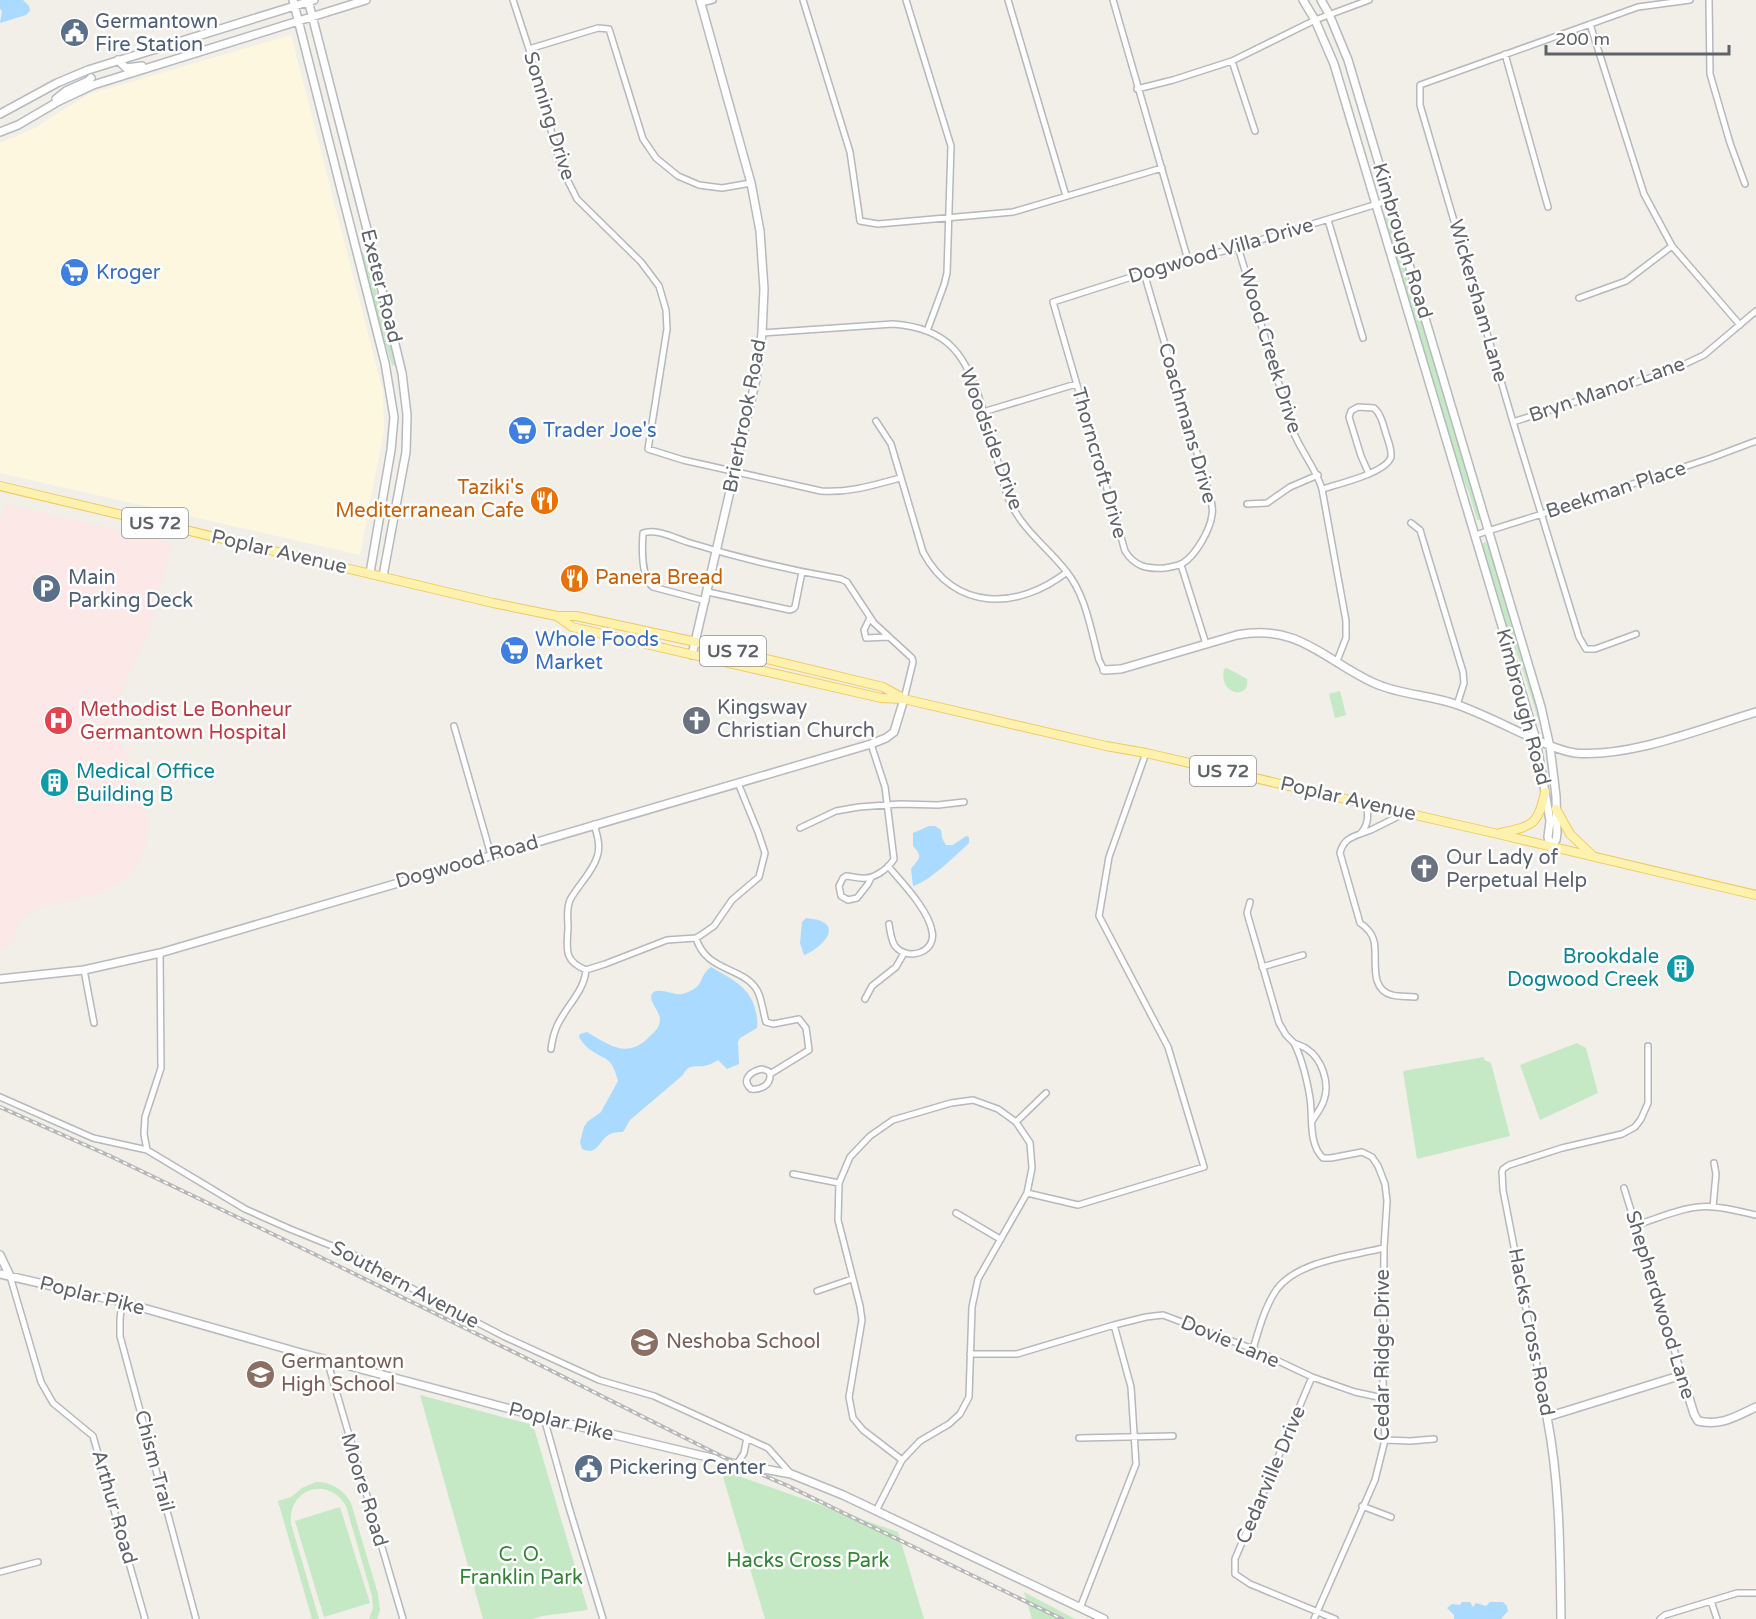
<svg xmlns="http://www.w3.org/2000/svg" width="1756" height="1619" viewBox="0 0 1756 1619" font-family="'Varela Round',sans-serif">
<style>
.commercial{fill:#fef7e0}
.medical{fill:#fce8e6}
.green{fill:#c5e8c5}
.water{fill:#aadaff}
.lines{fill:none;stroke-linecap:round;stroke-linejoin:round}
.street-casing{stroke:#b5b8bc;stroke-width:8}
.secondary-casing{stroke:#b6babf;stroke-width:10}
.primary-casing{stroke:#f2c960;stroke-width:10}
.street{stroke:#fff;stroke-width:5}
.secondary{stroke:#fff;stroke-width:7}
.primary{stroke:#fff2af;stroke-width:8}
.rail-casing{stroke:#b6b7b8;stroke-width:4}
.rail{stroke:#fff;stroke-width:1.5;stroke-dasharray:4.5;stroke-linecap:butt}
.labels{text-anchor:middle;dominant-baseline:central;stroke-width:5;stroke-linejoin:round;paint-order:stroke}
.shield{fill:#fff;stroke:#8f9295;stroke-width:1.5}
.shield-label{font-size:18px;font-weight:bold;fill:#5f6368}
.service-label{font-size:20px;fill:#4e5e75;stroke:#fff;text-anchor:start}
.street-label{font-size:20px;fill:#5f6368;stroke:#fff}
.shop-label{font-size:20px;fill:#366cbe;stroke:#fff;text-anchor:start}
.food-label{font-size:20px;fill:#c56008;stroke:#fff;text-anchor:end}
.worship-label{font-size:20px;fill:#5b616d;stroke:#fff;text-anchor:start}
.health-label{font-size:20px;fill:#be3a42;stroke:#fff;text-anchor:start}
.culture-label{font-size:20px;fill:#0d838f;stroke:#fff;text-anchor:start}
.education-label{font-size:20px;fill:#785e54;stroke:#fff;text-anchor:start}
.park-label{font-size:20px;fill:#348238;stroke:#fff}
</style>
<rect width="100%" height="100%" fill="#f1efe8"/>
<path class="commercial" d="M 291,35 L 383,392 L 384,430 L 360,555 L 0,473 L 0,143 L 33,129 L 89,94 Z"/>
<path class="medical" d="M 6,504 L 172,543 L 150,629 L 115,707 L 120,735 L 148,820 L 145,851 L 130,875 L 104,892 L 39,907 L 20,920 L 14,940 L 0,951 L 0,522 Z"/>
<path class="green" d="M 1385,214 L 1387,215 L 1395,242 L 1406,268 L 1480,518 L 1480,520 L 1477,520 L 1469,493 L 1458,466 L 1384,216 Z
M 363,252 L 378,296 L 396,364 L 394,366 L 392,365 L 374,306 L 361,253 Z
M 1485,542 L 1488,544 L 1540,720 L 1539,722 L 1522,668 L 1502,614 L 1482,546 L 1482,544 Z
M 1227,668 L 1247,679 C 1251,700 1218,696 1224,669 Z
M 1340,691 L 1346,715 L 1335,718 L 1329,694 Z
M 1577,1043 L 1586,1048 L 1598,1093 L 1540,1120 L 1520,1065 Z
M 1484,1057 L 1484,1060 L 1491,1063 L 1510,1136 L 1417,1159 L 1403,1071 Z
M 420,1395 L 533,1425 L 588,1610 L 542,1616 L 533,1619 L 483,1619 Z
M 721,1470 L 898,1532 L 924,1619 L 765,1619 Z
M 316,1482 C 331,1482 343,1489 351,1503 L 378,1594 L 380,1610 L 377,1619 L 369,1619 L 373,1608 L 372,1596 L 346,1506 C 328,1475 287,1489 291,1524 L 319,1619 L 312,1619 L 278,1501 L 291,1497 L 302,1488 Z
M 340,1507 L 370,1603 L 324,1617 L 295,1521 Z
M 1024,1592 L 1075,1619 L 1032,1619 Z"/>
<path class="water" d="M 0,0 L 23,0 L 29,6 L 30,11 L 26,15 L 0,23 L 2,11 L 0,9 Z
M 929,826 L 935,826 L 941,830 L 942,838 L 946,845 L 953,845 L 966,836 L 969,837 L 969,843 C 956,855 929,882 913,886 L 911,869 C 919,858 924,858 913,846 L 913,833 Z
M 806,918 C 811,919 817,919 821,921 C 842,930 816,951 804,955 L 800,943 L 802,922 Z
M 711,967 C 729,978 750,986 755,1009 C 757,1015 758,1021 757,1028 L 740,1038 L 738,1042 L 739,1064 L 727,1069 L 718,1060 C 714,1062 710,1065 704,1066 C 695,1067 688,1064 683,1075 L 630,1120 L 623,1132 C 620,1132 616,1132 613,1133 C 598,1137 600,1157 582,1149 L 580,1142 L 584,1127 L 587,1122 L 601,1112 L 618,1081 C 611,1054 606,1062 588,1048 C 585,1046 581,1040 579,1037 L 580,1034 L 587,1032 C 611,1046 628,1060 651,1035 C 656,1031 660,1026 660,1019 C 660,1011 648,1001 652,994 C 656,986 675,996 682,994 C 707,987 697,977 711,967 Z
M 1462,1602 L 1470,1602 L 1473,1607 L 1476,1603 L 1486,1606 L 1490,1602 L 1503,1602 L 1507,1606 L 1508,1611 L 1501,1619 L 1454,1619 L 1454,1615 L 1447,1608 L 1452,1604 L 1460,1605 Z"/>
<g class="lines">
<defs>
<path id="street" d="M 513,0 L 529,49 L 561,167 L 577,199 L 641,262 L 659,286 L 666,310 L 667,329 L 648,449 L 683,460 L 821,491 C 849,493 874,485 900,478
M 803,0 L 850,152 L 860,221 L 878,224 L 1013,212 L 1162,168
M 906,0 L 951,146 L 947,273 L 944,285 L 927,331
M 1008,0 L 1066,196
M 1113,0 L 1188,260
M 1709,0 L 1710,74 L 1730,143 L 1745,184
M 701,3 L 713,0
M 1590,24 L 1644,194 L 1672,246 L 1740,325
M 529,49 L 598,28 L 609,29 L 643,139 L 656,158 L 678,176 L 699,185 L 722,188 L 751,183
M 1505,54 L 1548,207
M 1232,61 L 1255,131
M 1137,89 L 1173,80 L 1232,61 L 1315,20 L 1369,0
M 1328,220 L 1363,338
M 1238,247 L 1293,431 C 1301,452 1316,468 1322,489 L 1346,621 L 1346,638 L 1337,661
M 1144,273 L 1210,497 C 1212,503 1213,509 1212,515 C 1210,530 1196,555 1183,563 C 1178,566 1171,567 1165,568 C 1147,569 1135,567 1125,551 L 1053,302 L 1144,273 L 1238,247 L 1390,200
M 1579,298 L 1626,281 L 1672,246
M 762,333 L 893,324 C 950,328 966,356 982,407 C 988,428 994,448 1000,469 C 1003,480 1005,493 1011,504 C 1024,531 1048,548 1066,571 C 1086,595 1091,631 1099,660 L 1104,670
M 983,412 L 1076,384
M 876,421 L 891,444 L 923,552 C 955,612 1018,610 1067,572
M 1513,422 L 1668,372 L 1704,355 L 1756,311
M 1322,489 C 1338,484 1386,473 1391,457 C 1392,450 1388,440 1386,434 C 1383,424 1381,414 1374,408 L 1358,407 L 1351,411 L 1349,417 L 1361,456 L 1369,474
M 1247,504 L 1267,503 L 1290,487 L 1318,475
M 1411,523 L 1420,530 L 1423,540 L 1463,672 L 1464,683 L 1457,705
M 1475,535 L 1542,514 L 1711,458 L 1756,441
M 1181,565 L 1206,644
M 708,592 L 790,610 L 793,609 L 795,607 L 802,572
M 706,601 L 653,587 C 641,578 642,547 643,533 C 655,528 675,538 687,542 C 738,558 789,570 841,579 L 847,582 L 874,623 L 912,658 L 913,662 L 904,699
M 870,618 L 864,630 L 866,638 L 889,637
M 1636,634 L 1609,644 L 1595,649 L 1586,649 L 1579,637 L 1513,422 L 1420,105 L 1420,85 L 1638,7 L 1690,0
M 454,726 L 491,855
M 1367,803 C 1368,816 1369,825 1360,834 L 1371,830 L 1405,813
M 594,824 C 597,835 601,846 597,857 C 592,873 578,885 570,900 C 566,910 568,918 568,928 C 567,948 563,961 586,970 L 605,964 L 667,940 L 696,938 L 701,935 L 714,926 L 732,900 L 759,877 L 765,853 L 758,832 L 738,783
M 800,828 L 836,811 L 859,807 L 900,804 L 938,805 L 964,802
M 1360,834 C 1349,838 1343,841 1340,853 L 1360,923 C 1366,927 1372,933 1374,941 C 1378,958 1368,989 1392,995 C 1399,997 1408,996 1415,997
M 888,866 C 902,883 928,909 932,931 C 937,952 908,962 895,946 C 891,940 890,931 889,924
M 871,878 L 868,884 L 857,898 L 848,900 L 841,896 L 839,886 L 843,878 L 846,876 C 851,876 855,878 861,878 C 873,880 888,869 894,859 L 885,787 L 871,744
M 1250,902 L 1247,913 L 1279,1023 L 1286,1035 L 1294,1043
M 696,938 C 706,972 742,966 757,990 C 762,999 763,1012 766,1022 L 773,1024 L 799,1019 L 806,1028 L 809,1050 L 770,1074 L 768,1071 L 762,1069 C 752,1071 740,1079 751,1089 C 761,1090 771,1085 770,1074
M 1262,967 L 1303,955
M 84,970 L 94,1023
M 865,999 L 872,986 L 896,967 L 904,953
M 551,1049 C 552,1041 554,1033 557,1026 C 566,1006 584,992 586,970
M 0,1097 L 93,1138 L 147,1150 L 245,1209 L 290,1229 L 352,1254 L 420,1293 L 505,1337 L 599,1380 L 654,1396 L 768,1448 L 791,1474
M 1312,1121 C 1316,1115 1322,1107 1324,1100 C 1330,1083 1322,1059 1307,1049 C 1303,1046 1298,1045 1294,1043 C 1302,1059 1307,1080 1310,1098 C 1313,1117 1308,1144 1323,1158 L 1331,1158 L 1362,1152 L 1372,1157 L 1378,1166 L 1385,1184 L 1387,1201 L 1384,1248 L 1383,1398 L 1385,1440 L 1375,1480 L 1314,1619
M 1016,1122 L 1046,1093
M 147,1150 L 144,1134 L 145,1117 L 161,1068 L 160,953
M 793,1174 L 839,1183
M 1624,1188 L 1682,1375
M 1027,1193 L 1078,1205 L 1204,1167 L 1168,1047 L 1099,916 L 1109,857 L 1146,753
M 1713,1207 L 1716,1174 L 1714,1163
M 956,1213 L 1000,1239
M 1636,1225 C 1660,1218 1688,1204 1714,1207 C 1728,1208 1742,1212 1756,1215
M 10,1276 L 41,1382 L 53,1403 L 93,1436 L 145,1619
M 817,1291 L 852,1279
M 122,1302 L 120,1319 L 120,1336 L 196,1619
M 1253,1349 C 1259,1329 1265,1306 1277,1289 C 1298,1261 1351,1256 1384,1248
M 970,1354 L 1017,1354 L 1114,1325 L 1146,1317 L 1163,1315 L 1253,1349 L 1312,1377 L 1355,1392 L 1383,1398
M 327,1360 L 403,1619
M 1312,1377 L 1235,1559 L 1235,1574 L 1250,1584 L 1335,1619
M 1547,1417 L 1503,1190 L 1502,1172 L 1503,1169 L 1509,1165 L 1562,1148 L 1622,1134 L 1635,1127 L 1641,1119 L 1648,1103 L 1648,1046
M 544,1418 L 568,1504 L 603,1619
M 1079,1438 L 1173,1436
M 1385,1440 L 1410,1441 L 1434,1439
M 737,1464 L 744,1453 L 747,1438
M 1362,1506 L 1391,1517
M 876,1511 L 902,1460 L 920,1441 L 949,1424 L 960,1414 L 969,1397 L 972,1307 L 978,1279 L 1027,1193 L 1032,1168 L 1030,1143 L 1016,1122 L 998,1109 L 973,1100 L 951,1103 L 893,1120 L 870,1136 L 850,1157 L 839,1183 L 838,1220 L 860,1306 L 862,1320 L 849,1397 L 853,1418 L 863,1430 L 902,1460
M 0,1572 L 38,1562
M 1711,1601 L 1717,1619
M 1080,1608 L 1136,1464 L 1131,1387 L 1114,1325
M 1660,1619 L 1665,1615 L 1737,1593 L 1756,1593"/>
<path id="secondary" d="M 293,0 L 385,363 L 394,417 L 391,450 L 370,573
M 308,0 L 371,245 L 402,373 L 407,415 L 406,452 L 383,576
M 1303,0 L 1315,20 L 1334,64 L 1536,740 L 1550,821 L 1548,837 L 1551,848
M 1321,0 L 1329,14 L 1348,60 L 1541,707 L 1550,747 L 1556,796 L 1557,833 L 1556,840 L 1551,848
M 118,60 L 126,68 L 142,66
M 56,99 L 66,91 L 88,81 L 91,78
M 0,114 L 57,83 L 88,70 L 314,0
M 0,132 L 18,125 L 59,101 L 93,85 L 366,0
M 692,655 L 756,379 L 762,333 L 764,289 L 760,231 L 751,183 L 700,0
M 1104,670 L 1121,669 L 1237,635 C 1298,623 1324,660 1374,683 C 1400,695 1431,695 1458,705 C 1483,714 1508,727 1532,738 C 1546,744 1560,751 1575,753 C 1630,758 1703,728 1756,712
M 0,979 L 84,970 L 160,953 L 871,744 L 886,738 L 894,732 L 904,699
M 0,1255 L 10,1276
M 0,1274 L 122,1302 L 301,1353 L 544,1418 L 737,1464 L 791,1474 L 843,1495 L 1104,1619
M 1561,1619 C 1560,1550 1560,1484 1547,1417 L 1682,1375 L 1694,1414 L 1698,1421 C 1721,1426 1735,1417 1756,1407"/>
<path id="primary" d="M 0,486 L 493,603 L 557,616 L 576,616 L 696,642 L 883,687 L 903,698
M 557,616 L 572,627 L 881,698 L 904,699 L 1106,746 L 1146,753 L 1498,834 L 1756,895
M 1556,809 L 1570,834 L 1592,855
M 1500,833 C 1532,826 1538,826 1545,792"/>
</defs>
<use href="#street" class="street-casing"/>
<use href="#secondary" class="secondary-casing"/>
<use href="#primary" class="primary-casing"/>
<use href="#street" class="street"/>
<use href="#secondary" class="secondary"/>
<use href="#primary" class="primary"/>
<defs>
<path id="rail" d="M 0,1107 L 110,1156 L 312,1253 L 534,1362 L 737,1464 L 786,1485 L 1062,1619"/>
</defs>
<use href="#rail" class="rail-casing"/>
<use href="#rail" class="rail"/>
</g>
<defs>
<symbol id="civic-disc" viewBox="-11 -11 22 22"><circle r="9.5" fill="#5c6f8a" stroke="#fff"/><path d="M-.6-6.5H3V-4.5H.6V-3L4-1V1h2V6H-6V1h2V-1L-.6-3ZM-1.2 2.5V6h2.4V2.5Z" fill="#fff"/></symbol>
<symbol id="supermarket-disc" viewBox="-11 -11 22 22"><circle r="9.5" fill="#3f7fe0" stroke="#fff"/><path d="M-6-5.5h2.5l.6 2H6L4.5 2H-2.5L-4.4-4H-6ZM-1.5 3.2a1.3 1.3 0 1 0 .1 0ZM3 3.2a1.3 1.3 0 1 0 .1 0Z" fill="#fff"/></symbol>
<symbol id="restaurant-disc" viewBox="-11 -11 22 22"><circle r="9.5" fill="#e8710a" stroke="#fff"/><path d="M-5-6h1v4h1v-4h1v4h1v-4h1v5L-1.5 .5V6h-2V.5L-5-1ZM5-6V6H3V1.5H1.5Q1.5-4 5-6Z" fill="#fff"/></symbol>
<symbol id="parking-disc" viewBox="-11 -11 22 22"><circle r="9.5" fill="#5c6f8a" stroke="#fff"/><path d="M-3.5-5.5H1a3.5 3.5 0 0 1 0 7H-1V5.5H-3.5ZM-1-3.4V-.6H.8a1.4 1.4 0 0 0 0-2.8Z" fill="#fff"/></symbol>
<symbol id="church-disc" viewBox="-11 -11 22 22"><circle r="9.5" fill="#6b7280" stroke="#fff"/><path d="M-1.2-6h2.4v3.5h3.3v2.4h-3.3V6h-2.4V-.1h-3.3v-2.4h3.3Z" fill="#fff"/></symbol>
<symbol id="hospital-disc" viewBox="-11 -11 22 22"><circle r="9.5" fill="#e0444e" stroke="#fff"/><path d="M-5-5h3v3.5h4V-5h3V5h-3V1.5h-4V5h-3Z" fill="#fff"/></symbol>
<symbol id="building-disc" viewBox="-11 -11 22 22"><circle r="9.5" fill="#0f9aa8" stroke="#fff"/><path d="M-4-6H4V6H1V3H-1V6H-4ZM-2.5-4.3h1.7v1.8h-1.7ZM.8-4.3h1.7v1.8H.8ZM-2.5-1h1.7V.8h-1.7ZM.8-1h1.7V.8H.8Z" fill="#fff"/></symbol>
<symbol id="school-disc" viewBox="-11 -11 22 22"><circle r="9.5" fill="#8d6e63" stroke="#fff"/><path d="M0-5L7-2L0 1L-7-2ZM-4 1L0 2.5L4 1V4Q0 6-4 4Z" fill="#fff"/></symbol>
</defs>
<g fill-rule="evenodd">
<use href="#civic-disc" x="58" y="16" width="33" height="33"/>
<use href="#supermarket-disc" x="58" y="256" width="33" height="33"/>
<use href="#supermarket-disc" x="506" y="414" width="33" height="33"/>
<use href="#restaurant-disc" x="528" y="484" width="33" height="33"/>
<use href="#restaurant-disc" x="558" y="562" width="33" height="33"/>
<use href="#parking-disc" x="30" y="572" width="33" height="33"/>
<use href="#supermarket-disc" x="498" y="634" width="33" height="33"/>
<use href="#church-disc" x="680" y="704" width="33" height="33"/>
<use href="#hospital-disc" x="42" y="704" width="33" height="33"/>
<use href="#building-disc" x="38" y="766" width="33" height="33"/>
<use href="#church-disc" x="1408" y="852" width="33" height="33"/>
<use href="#building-disc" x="1664" y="952" width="33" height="33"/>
<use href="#school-disc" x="628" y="1326" width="33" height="33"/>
<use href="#school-disc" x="244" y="1358" width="33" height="33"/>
<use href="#civic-disc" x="572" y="1452" width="33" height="33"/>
</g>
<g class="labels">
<g class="shield">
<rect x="122" y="508" width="66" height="30" rx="4.5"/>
<rect x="700" y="636" width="66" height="30" rx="4.5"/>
<rect x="1190" y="756" width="66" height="30" rx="4.5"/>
</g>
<g class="shield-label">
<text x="155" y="523">US 72</text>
<text x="733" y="651">US 72</text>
<text x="1223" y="771">US 72</text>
</g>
<g class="service-label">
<text x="95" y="22">Germantown<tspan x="95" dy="23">Fire Station</tspan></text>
<text x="68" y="578">Main<tspan x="68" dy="23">Parking Deck</tspan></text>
<text x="609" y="1468">Pickering Center</text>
</g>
<g class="street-label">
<text transform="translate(549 116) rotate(73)">Sonning Drive</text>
<text transform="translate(1402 241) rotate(73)">Kimbrough Road</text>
<text transform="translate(1221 251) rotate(-16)">Dogwood Villa Drive</text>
<text transform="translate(381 286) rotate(76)">Exeter Road</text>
<text transform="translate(1478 301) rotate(74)">Wickersham Lane</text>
<text transform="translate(1270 351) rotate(73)">Wood Creek Drive</text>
<text transform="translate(1607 390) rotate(-19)">Bryn Manor Lane</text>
<text transform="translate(745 416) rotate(-79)">Brierbrook Road</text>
<text transform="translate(1187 423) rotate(74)">Coachmans Drive</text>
<text transform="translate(991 439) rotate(70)">Woodside Drive</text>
<text transform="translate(1099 463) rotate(74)">Thorncroft Drive</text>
<text transform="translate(1616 490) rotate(-18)">Beekman Place</text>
<text transform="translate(279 552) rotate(13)">Poplar Avenue</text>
<text transform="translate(1523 707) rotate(75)">Kimbrough Road</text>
<text transform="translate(1348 799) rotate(13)">Poplar Avenue</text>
<text transform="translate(467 862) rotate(-16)">Dogwood Road</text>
<text transform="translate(405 1285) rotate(28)">Southern Avenue</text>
<text transform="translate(92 1296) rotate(14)">Poplar Pike</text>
<text transform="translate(1660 1305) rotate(73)">Shepherdwood Lane</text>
<text transform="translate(1531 1332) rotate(79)">Hacks Cross Road</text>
<text transform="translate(1230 1342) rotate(23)">Dovie Lane</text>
<text transform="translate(1383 1355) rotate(-90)">Cedar Ridge Drive</text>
<text transform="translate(561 1422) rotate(14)">Poplar Pike</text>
<text transform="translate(154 1461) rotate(75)">Chism Trail</text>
<text transform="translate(1271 1475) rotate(-67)">Cedarville Drive</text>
<text transform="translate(364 1490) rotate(73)">Moore Road</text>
<text transform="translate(114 1507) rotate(74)">Arthur Road</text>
</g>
<g class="shop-label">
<text x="96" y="273">Kroger</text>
<text x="543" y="431">Trader Joe's</text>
<text x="535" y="640">Whole Foods<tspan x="535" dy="23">Market</tspan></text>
</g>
<g class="food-label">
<text x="524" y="488">Taziki's<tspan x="524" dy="23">Mediterranean Cafe</tspan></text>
<text x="595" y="578" text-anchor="start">Panera Bread</text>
</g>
<g class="worship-label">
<text x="717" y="708">Kingsway<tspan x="717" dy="23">Christian Church</tspan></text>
<text x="1446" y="858">Our Lady of<tspan x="1446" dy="23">Perpetual Help</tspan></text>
</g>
<g class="health-label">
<text x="80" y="710">Methodist Le Bonheur<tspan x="80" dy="23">Germantown Hospital</tspan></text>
</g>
<g class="culture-label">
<text x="76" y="772">Medical Office<tspan x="76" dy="23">Building B</tspan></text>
<text x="1659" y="957" text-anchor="end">Brookdale<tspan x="1659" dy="23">Dogwood Creek</tspan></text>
</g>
<g class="education-label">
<text x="666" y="1342">Neshoba School</text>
<text x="281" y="1362">Germantown<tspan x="281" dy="23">High School</tspan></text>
</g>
<g class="park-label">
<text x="521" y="1555">C. O.<tspan x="521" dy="23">Franklin Park</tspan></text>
<text x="808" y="1561">Hacks Cross Park</text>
</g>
</g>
<path d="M1546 45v9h183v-9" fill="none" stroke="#5f6368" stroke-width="3"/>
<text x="1555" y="45" font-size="18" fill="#5f6368" stroke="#ffffff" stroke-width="4.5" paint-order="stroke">200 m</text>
</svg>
